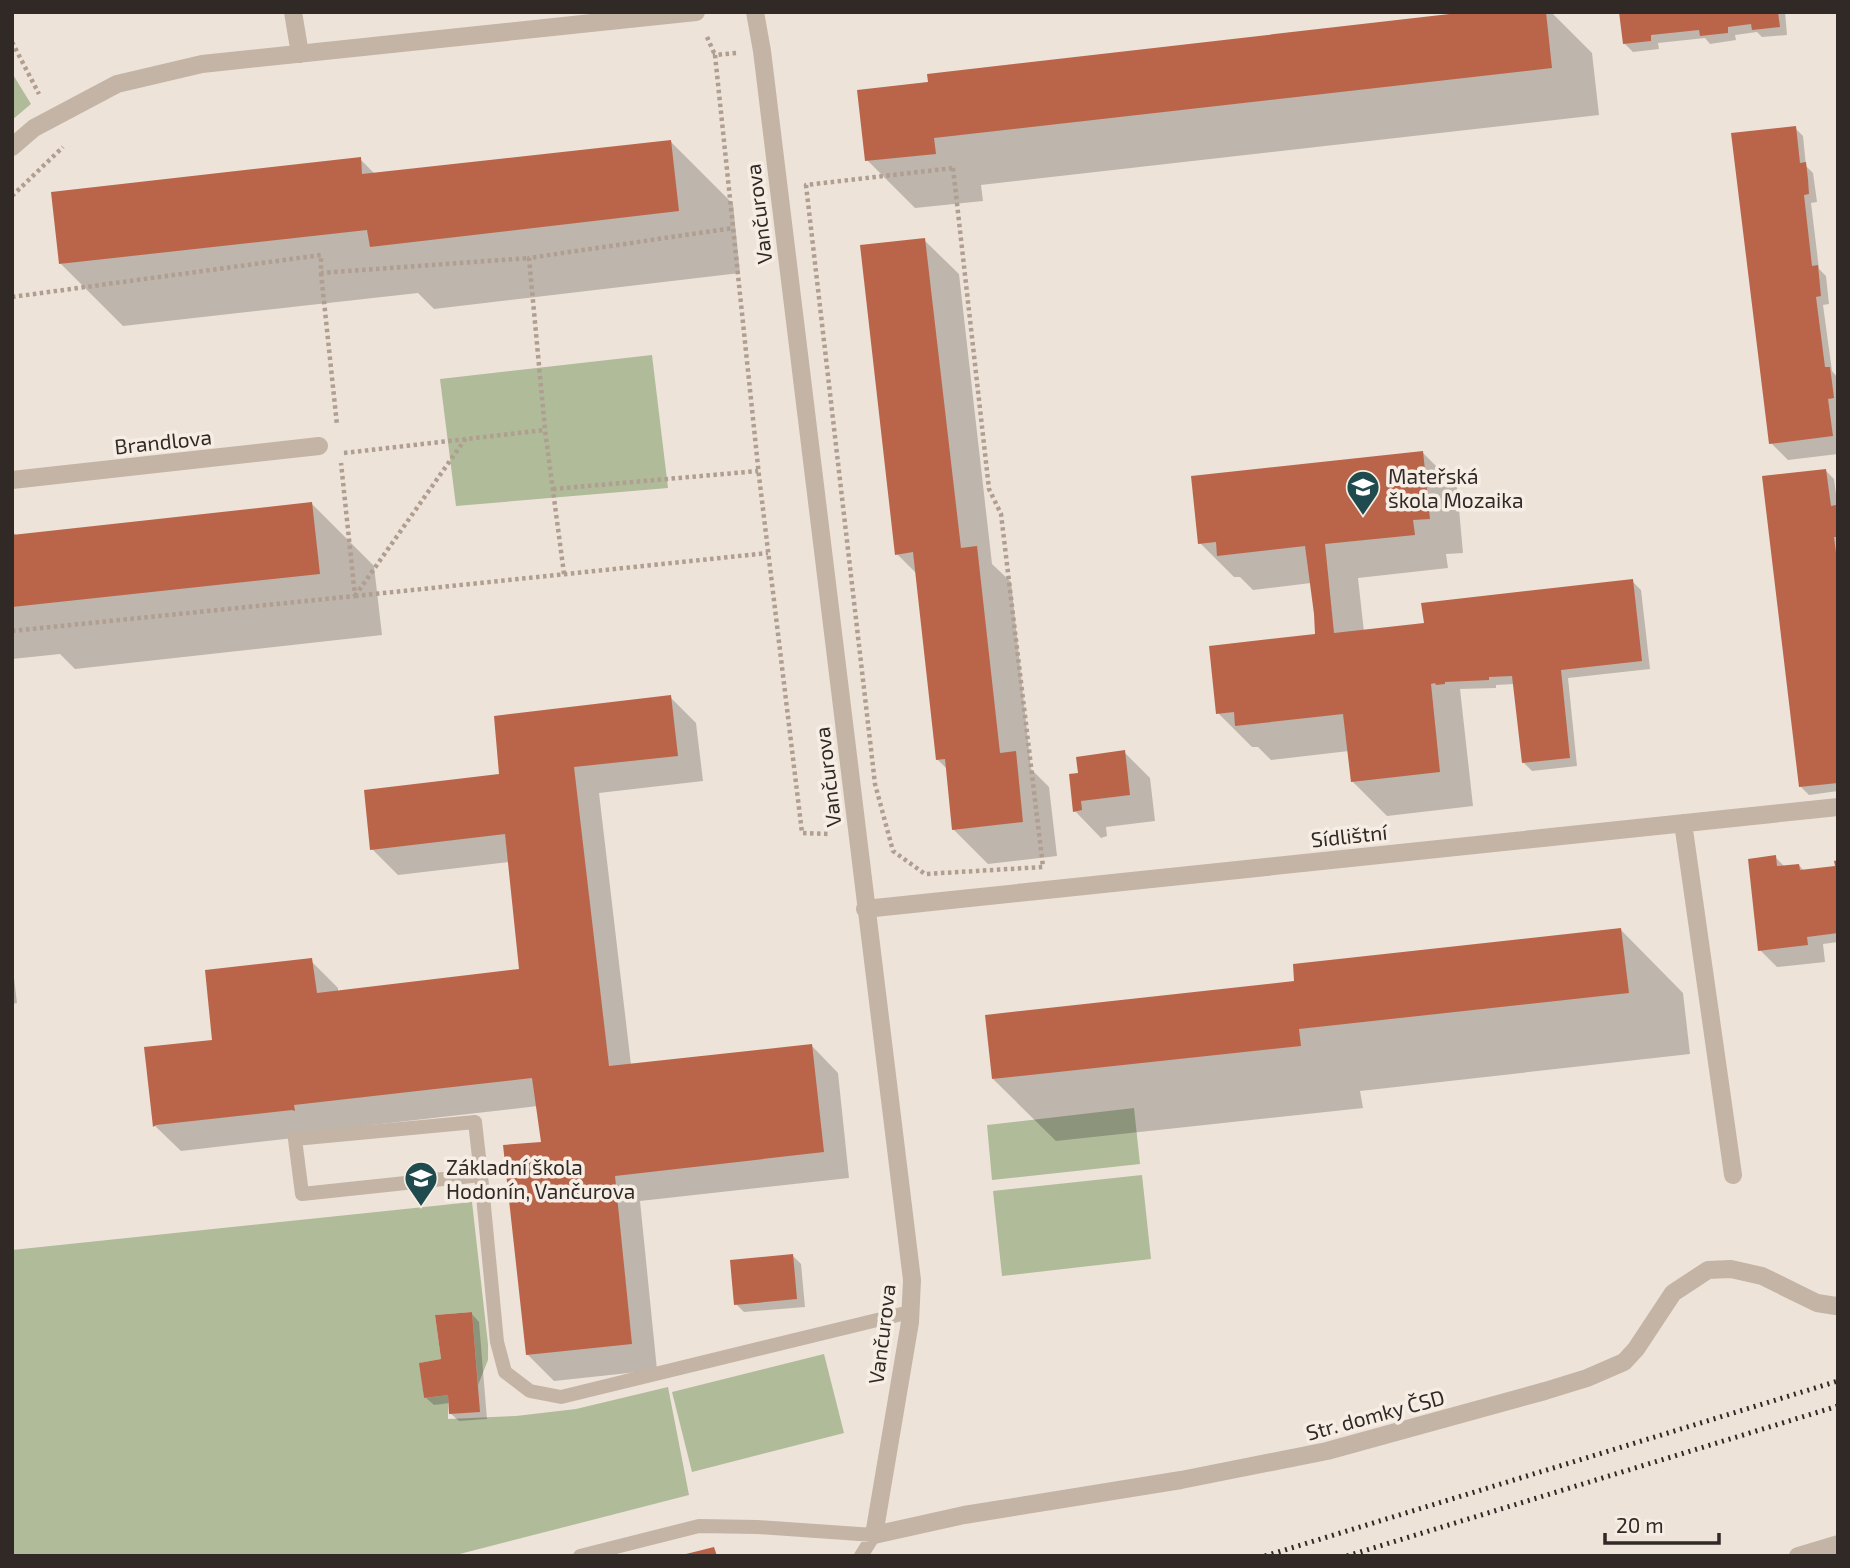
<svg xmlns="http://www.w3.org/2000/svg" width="1850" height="1568" viewBox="0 0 1850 1568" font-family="'Exo 2',sans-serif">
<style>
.green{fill:#b0bb9a}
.shadow{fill:#0003}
.building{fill:#ba654a}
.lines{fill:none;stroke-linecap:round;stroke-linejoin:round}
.path{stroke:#b09e90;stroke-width:4.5;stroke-dasharray:3.5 3.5;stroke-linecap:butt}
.lane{stroke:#c4b4a5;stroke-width:14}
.street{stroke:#c4b4a5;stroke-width:18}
.rail{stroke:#312926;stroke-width:5;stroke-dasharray:2 5;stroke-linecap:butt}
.labels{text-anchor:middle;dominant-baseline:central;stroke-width:7;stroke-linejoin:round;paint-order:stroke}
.street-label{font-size:21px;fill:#312926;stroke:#f6eee4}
.poi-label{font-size:21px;fill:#312926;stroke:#f6eee4;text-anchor:start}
</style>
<rect width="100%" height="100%" fill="#eee3d8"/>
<path class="green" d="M 12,73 L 31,104 L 12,120 Z
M 652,355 L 668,488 L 456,506 L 440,379 Z
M 1134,1108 L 1140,1164 L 992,1180 L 987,1125 Z
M 1142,1175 L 1151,1259 L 1002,1276 L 993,1191 Z
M 472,1202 L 488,1344 L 488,1360 L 478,1385 L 472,1312 L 435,1315 L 441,1359 L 420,1363 L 424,1398 L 448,1395 L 448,1419 L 516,1416 L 576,1409 L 668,1387 L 689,1495 L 452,1556 L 12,1556 L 12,1250 Z
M 824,1354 L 844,1433 L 692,1472 L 672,1392 Z"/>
<path class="shadow" d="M 1483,12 L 1551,12 L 1592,53 L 1599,115 L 981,185 L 983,201 L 915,208 L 867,160 L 859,91 Z
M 1621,12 L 1785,12 L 1787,35 L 1762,37 L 1757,32 L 1735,35 L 1736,40 L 1710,44 L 1705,38 L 1658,43 L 1659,49 L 1633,52 L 1625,44 Z
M 1795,128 L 1803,136 L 1806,166 L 1813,173 L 1817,202 L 1811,203 L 1819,269 L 1826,276 L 1829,304 L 1823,305 L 1832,371 L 1838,378 L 1838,454 L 1788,460 L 1771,443 Z
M 670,141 L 733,204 L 740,273 L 434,309 L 418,293 L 123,326 L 61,264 L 360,159 L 375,174 Z
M 924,240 L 959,274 L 992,564 L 1011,582 L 1031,769 L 1049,787 L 1057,856 L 988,864 L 954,830 L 948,770 L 937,759 L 917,574 L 897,554 Z
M 1423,453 L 1457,487 L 1463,553 L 1446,554 L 1448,568 L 1358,578 L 1364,632 L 1423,625 L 1632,581 L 1641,590 L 1650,669 L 1568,678 L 1577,766 L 1532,771 L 1524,763 L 1515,684 L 1496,685 L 1496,688 L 1460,689 L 1473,806 L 1387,816 L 1352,781 L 1349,751 L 1271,760 L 1258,747 L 1252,747 L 1218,713 L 1317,636 L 1311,583 L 1253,590 L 1240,577 L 1234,577 L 1200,543 Z
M 1826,471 L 1834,479 L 1838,509 L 1838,791 L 1809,795 L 1800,786 Z
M 312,504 L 374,566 L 382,635 L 75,669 L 60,654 L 12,659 L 12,531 L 17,536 Z
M 670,697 L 696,723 L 703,781 L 599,793 L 631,1065 L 812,1046 L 838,1073 L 849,1178 L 640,1201 L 657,1370 L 554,1381 L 528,1355 L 543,1143 L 538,1106 L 319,1131 L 320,1135 L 181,1151 L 154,1125 L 214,1042 L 312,962 L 338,988 L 338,992 L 520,971 L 509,862 L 398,875 L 372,849 L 501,776 Z
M 1124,752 L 1150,778 L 1155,821 L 1106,827 L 1107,836 L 1101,838 L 1075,811 L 1080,775 Z
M 1775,857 L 1785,867 L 1799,865 L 1804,871 L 1837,867 L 1838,862 L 1838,942 L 1823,944 L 1825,962 L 1777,967 L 1760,950 Z
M 1621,930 L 1683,993 L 1690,1054 L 1360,1091 L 1363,1108 L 1056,1141 L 993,1079 L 1296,982 Z
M 12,961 L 17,1003 L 12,1004 Z
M 793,1256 L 801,1264 L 805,1307 L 744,1312 L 736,1304 Z
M 471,1313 L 479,1322 L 487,1419 L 459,1421 L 450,1413 L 450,1403 L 434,1405 L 425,1397 L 443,1361 Z"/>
<path class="building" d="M 1467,12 L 1546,12 L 1552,68 L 934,138 L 936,154 L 865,161 L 857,90 L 928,82 L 927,74 Z
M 1619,12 L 1778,12 L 1780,27 L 1752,30 L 1751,24 L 1728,27 L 1728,33 L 1700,36 L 1699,30 L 1651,35 L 1651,41 L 1623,44 Z
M 1796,126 L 1800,163 L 1806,162 L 1808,179 L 1809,194 L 1804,195 L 1812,266 L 1818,265 L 1821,296 L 1816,297 L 1825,367 L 1830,367 L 1832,382 L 1834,398 L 1828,399 L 1833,436 L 1769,444 L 1731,133 Z
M 671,140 L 679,211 L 370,247 L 367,230 L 59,264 L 51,192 L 361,157 L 362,174 Z
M 925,238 L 961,548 L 977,546 L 1000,753 L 1016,751 L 1023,822 L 952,830 L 945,759 L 936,760 L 913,552 L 895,555 L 860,245 Z
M 1423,451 L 1430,519 L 1413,520 L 1415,535 L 1325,544 L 1334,633 L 1424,623 L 1421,603 L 1633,579 L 1642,661 L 1561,670 L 1570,758 L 1522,763 L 1512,676 L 1489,677 L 1489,680 L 1445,682 L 1445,684 L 1436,685 L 1435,683 L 1431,684 L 1440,772 L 1351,782 L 1343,714 L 1235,726 L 1234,712 L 1216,714 L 1209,646 L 1315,634 L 1314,614 L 1305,546 L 1217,556 L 1216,542 L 1198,544 L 1191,476 Z
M 1826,469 L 1831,506 L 1836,505 L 1838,518 L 1838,537 L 1834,537 L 1838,568 L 1838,783 L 1799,787 L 1762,476 Z
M 312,502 L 320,574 L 12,607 L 12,535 Z
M 671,695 L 678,756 L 574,767 L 609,1066 L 812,1044 L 824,1152 L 615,1176 L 632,1344 L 526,1355 L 503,1145 L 541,1142 L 532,1078 L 294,1105 L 295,1111 L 292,1110 L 156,1125 L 153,1127 L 144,1047 L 212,1040 L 205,970 L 312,958 L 317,993 L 519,969 L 505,834 L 370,850 L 364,790 L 499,774 L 494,716 Z
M 1125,750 L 1130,795 L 1081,801 L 1082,810 L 1073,812 L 1069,774 L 1078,773 L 1076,757 Z
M 1776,855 L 1777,866 L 1799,864 L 1800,870 L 1835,866 L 1834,861 L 1838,860 L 1838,933 L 1807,937 L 1808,945 L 1758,951 L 1748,859 Z
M 1621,928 L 1629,993 L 1299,1029 L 1301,1046 L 992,1079 L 985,1015 L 1294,981 L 1293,964 Z
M 793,1254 L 797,1299 L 734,1305 L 730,1260 Z
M 472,1312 L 480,1412 L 449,1414 L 448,1395 L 424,1398 L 419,1363 L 441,1359 L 435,1315 Z
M 714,1547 L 717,1556 L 682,1556 L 682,1555 Z"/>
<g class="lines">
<path class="path" d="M 707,37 L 715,55
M 12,42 L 39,94
M 736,53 L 715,55 L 759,476 L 802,833 L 829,834
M 953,168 L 989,489 L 1001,514 L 1043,867 L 925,874 L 893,851 L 875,784 L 806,185 Z
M 12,196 L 63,147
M 321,273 L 337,425
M 12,297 L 321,255 L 321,273 L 529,258
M 344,453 L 545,430
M 553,489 L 758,471
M 564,574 L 545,430 L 529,258 L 733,228
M 355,596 L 768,553
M 355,596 L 466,438
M 12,631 L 355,596 L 341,463"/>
<path class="lane" d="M 481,1175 L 475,1122 L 295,1139 L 302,1194 L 481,1175 L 497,1342 L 505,1372 L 530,1391 L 561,1397 L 910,1312
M 580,1556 L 699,1526 L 757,1527 L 874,1535 L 861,1556"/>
<path class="street" d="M 293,12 L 300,54
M 755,12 L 762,51 L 912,1280 L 910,1322 L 874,1535 L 964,1515 L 1181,1480 L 1327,1451 L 1545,1391 L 1587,1378 L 1624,1362 L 1636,1349 L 1673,1293 L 1708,1270 L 1731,1269 L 1762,1276 L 1817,1303 L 1836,1306
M 12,147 L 34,128 L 117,84 L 202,64 L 696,12
M 12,480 L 319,446
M 1683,823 L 1733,1175
M 865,909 L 1838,807
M 1798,1556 L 1838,1544"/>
<path class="rail" d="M 1265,1556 L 1838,1381
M 1347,1556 L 1838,1406"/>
</g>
<defs>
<symbol id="school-pin" viewBox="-11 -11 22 30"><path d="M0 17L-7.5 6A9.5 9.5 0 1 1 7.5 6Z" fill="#204b4e" stroke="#f6eee4"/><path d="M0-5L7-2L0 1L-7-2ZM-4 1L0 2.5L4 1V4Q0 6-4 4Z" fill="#fff"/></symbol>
</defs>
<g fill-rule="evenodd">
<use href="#school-pin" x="1344" y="468" width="38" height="52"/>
<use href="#school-pin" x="402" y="1159" width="38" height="52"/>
</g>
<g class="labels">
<g class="street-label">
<text transform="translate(758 214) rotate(-97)">Vančurova</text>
<text transform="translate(163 441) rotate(-6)">Brandlova</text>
<text transform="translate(827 777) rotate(-97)">Vančurova</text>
<text transform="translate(1349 835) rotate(-6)">Sídlištní</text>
<text transform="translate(881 1334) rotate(-83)">Vančurova</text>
<text transform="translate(1375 1414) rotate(-15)">Str. domky ČSD</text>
</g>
<g class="poi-label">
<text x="1388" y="475">Mateřská<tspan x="1388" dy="24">škola Mozaika</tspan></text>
<text x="446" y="1166">Základní škola<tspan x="446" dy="24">Hodonín, Vančurova</tspan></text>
</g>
</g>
<rect width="1850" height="1568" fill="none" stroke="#312926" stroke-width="28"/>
<path d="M1605 1533v10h114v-10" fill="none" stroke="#312926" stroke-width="3.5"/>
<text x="1616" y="1533" font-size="21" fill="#312926" stroke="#f6eee4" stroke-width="5" paint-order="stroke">20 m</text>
</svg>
